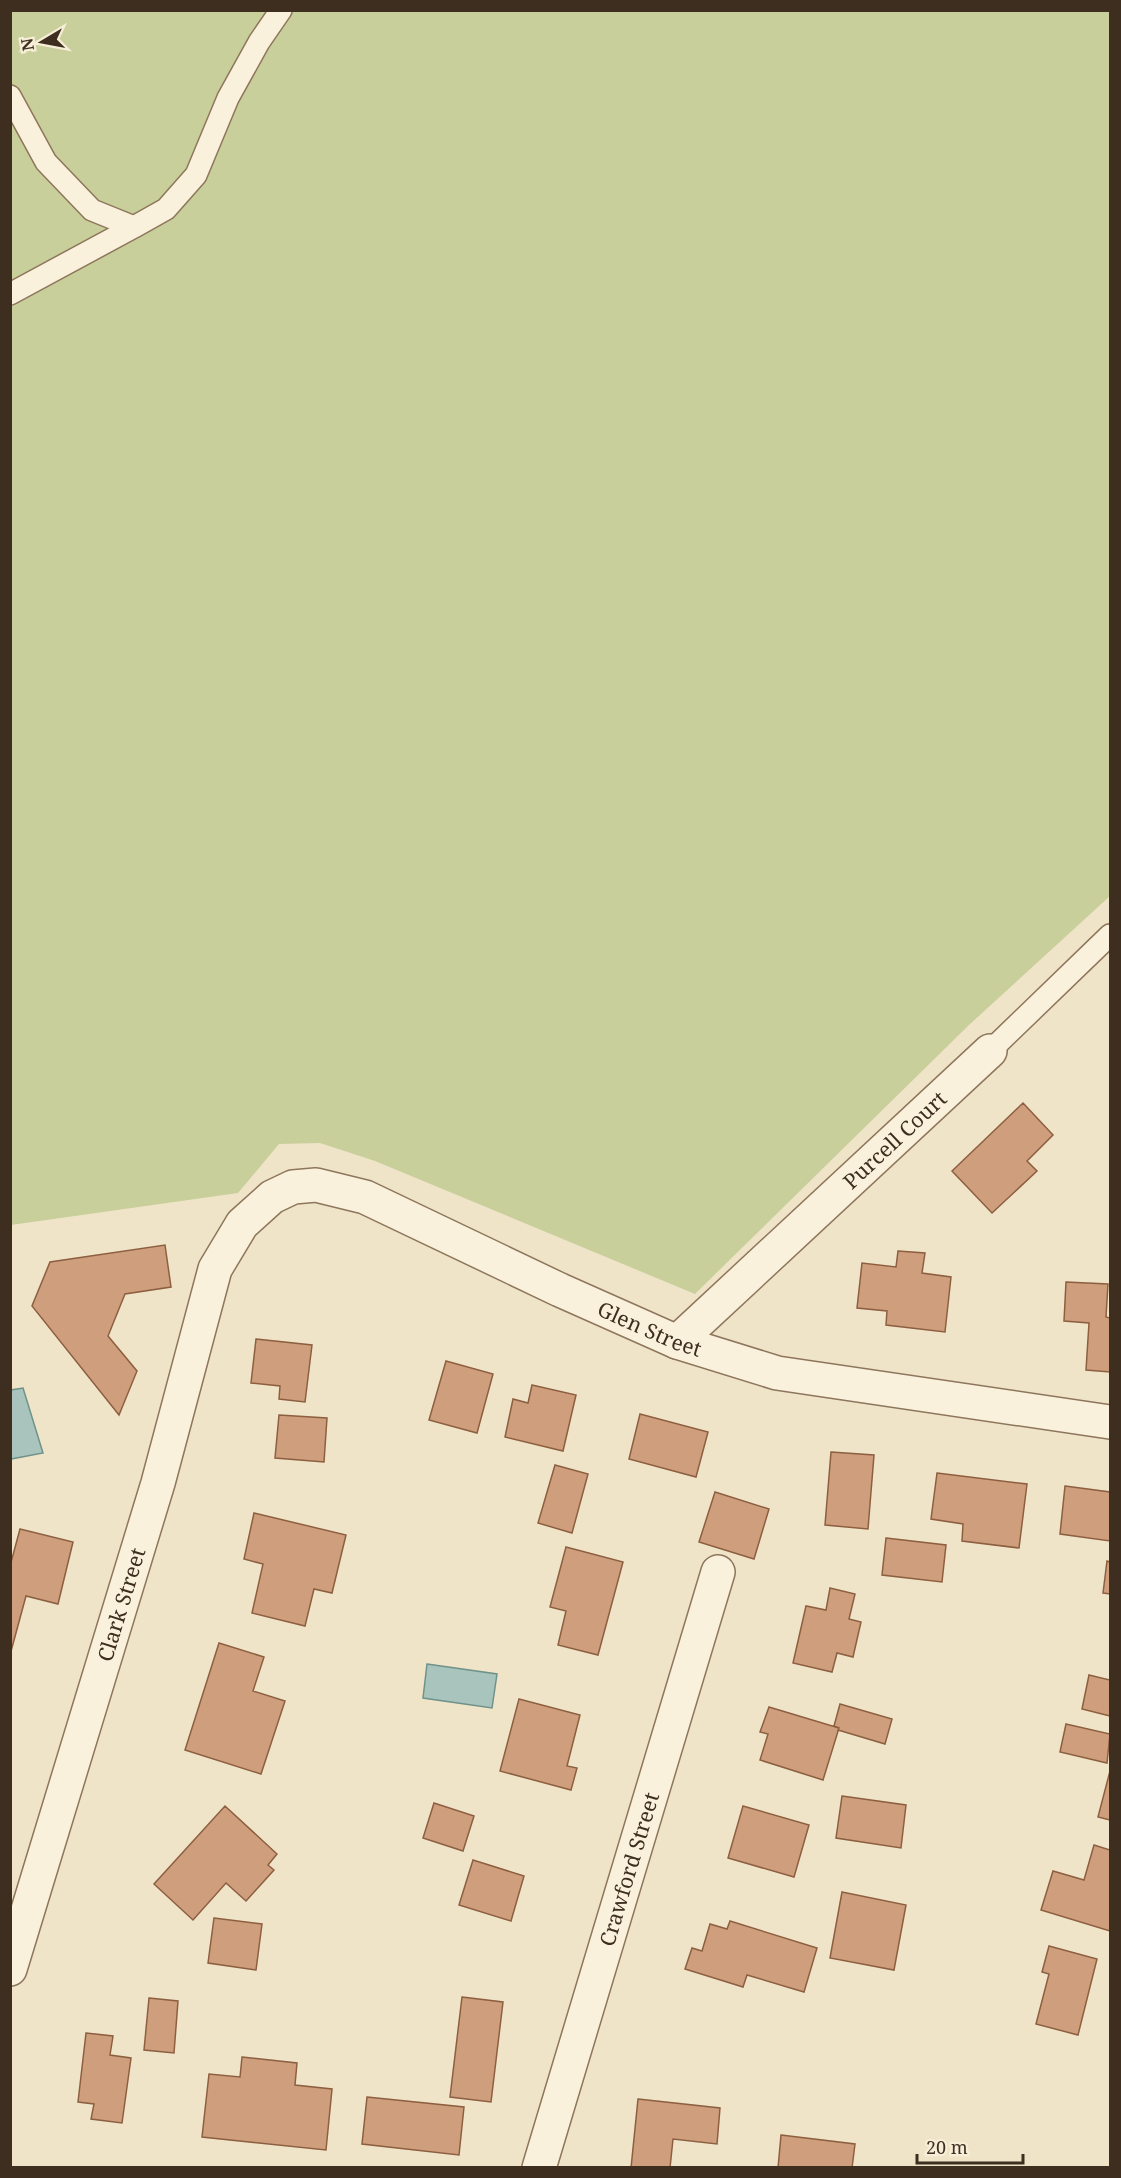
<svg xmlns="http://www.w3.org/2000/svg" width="1121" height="2178" viewBox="0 0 1121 2178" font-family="'Noto Serif',serif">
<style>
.green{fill:#c9cf9b}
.water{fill:#a9c4bc;stroke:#6f938a;stroke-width:1.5}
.building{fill:#cf9f7d;stroke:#8d5f41;stroke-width:1.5}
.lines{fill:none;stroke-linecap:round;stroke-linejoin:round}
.lane-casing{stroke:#8d765c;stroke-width:24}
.street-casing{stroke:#8d765c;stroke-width:36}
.lane{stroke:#faf1dc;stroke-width:21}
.street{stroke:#faf1dc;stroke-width:33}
.labels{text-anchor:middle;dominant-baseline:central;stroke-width:4.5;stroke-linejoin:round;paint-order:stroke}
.street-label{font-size:21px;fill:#3d2e20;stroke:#f7eed8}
</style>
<rect width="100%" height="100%" fill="#f0e4c8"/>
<path class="green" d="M 10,11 L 1110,11 L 1110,896 L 969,1025 L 695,1294 L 375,1161 L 320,1143 L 279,1144 L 238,1193 L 11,1225 Z"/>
<path class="water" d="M 23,1388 L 43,1453 L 11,1459 L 11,1390 Z
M 427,1664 L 497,1674 L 492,1708 L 423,1698 Z"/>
<path class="building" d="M 1023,1103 L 1053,1135 L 1027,1161 L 1037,1171 L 992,1213 L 952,1171 Z
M 165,1245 L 171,1287 L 125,1294 L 108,1336 L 137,1371 L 119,1415 L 32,1306 L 50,1262 Z
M 898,1251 L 925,1253 L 922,1273 L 951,1277 L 945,1332 L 886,1325 L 887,1311 L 857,1308 L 862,1263 L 896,1267 Z
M 1066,1282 L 1108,1284 L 1106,1317 L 1110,1318 L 1110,1372 L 1086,1370 L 1089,1323 L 1064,1321 Z
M 256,1339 L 312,1345 L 305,1402 L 279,1399 L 280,1386 L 251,1383 Z
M 446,1361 L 493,1374 L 477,1433 L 429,1420 Z
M 532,1385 L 576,1395 L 563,1451 L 505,1437 L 513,1399 L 528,1403 Z
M 640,1414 L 708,1432 L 696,1477 L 629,1459 Z
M 279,1415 L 327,1418 L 324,1462 L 275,1458 Z
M 831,1452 L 874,1455 L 868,1529 L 825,1525 Z
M 555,1465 L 588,1474 L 572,1533 L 538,1523 Z
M 937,1473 L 1027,1484 L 1019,1548 L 962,1541 L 963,1524 L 931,1519 Z
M 1065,1486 L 1110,1492 L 1110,1541 L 1060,1534 Z
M 715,1492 L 769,1509 L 754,1559 L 699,1542 Z
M 254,1513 L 346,1535 L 332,1593 L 314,1589 L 305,1626 L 252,1613 L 263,1564 L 244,1559 Z
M 20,1529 L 73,1542 L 58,1604 L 26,1596 L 10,1655 L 10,1566 Z
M 886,1538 L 946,1545 L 942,1582 L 882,1575 Z
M 566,1547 L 623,1562 L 598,1655 L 558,1645 L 566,1611 L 550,1607 Z
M 1107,1561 L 1110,1562 L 1110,1594 L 1103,1593 Z
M 830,1588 L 855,1594 L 849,1619 L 861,1622 L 853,1657 L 837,1653 L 832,1672 L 793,1663 L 806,1606 L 826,1610 Z
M 219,1643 L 264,1657 L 253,1691 L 285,1701 L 261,1774 L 185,1750 Z
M 1089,1675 L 1110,1680 L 1110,1716 L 1082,1709 Z
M 519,1699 L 580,1715 L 567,1766 L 577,1768 L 571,1790 L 500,1771 Z
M 840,1704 L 892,1719 L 885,1744 L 838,1730 L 839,1728 L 834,1726 Z
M 769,1707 L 839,1728 L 823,1780 L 760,1760 L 768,1734 L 760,1732 Z
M 1066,1724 L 1110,1734 L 1107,1763 L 1060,1752 Z
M 1110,1771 L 1110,1820 L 1098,1817 Z
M 842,1796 L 906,1805 L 901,1848 L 836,1838 Z
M 434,1803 L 474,1816 L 463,1851 L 423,1838 Z
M 225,1806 L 277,1854 L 268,1865 L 274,1870 L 246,1901 L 226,1883 L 193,1920 L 154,1884 Z
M 743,1806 L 809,1825 L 794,1877 L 728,1858 Z
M 1094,1845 L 1110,1850 L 1110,1931 L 1041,1910 L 1053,1871 L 1084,1880 Z
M 473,1860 L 524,1876 L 511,1921 L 459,1905 Z
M 842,1892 L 906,1905 L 894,1970 L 830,1958 Z
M 214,1918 L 262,1924 L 256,1970 L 208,1963 Z
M 730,1921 L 817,1948 L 804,1992 L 747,1975 L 743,1987 L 685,1969 L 692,1948 L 702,1951 L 710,1924 L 727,1929 Z
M 1049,1946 L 1097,1959 L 1078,2035 L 1036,2024 L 1049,1974 L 1042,1972 Z
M 462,1997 L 503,2002 L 491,2102 L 450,2097 Z
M 149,1998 L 178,2001 L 174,2053 L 144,2050 Z
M 86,2033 L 113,2036 L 110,2055 L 131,2058 L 122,2123 L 91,2119 L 94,2104 L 78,2102 Z
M 242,2057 L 297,2063 L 295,2085 L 332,2089 L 326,2150 L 202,2137 L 209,2074 L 240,2077 Z
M 367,2097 L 464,2107 L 459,2155 L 362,2144 Z
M 638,2099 L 720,2108 L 717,2144 L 673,2139 L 670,2168 L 631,2168 Z
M 781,2135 L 855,2144 L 852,2168 L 778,2168 Z"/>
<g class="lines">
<defs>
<path id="lane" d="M 10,96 L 46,162 L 92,210 L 134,227 L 10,294
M 134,227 L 166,209 L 196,175 L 228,98 L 259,42 L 281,10
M 990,1051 L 1110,935"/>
<g id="street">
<path id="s1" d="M 677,1342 L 990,1051"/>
<path id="s2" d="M 10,1969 L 158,1483 L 215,1269 L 242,1224 L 272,1197 L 293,1187 L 316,1185 L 365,1197 L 560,1290 L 677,1342 L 777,1373 L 1110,1422"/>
<path id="s3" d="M 539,2168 L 718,1572"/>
</g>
</defs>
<use href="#lane" class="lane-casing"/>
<use href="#street" class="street-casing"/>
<use href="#lane" class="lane"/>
<use href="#street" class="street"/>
</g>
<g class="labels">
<g class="street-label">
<text stroke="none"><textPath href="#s1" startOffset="297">Purcell Court</textPath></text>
<text stroke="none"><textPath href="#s2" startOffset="1233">Glen Street</textPath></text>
<text stroke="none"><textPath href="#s2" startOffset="381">Clark Street</textPath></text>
<text stroke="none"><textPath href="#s3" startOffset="312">Crawford Street</textPath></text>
</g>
</g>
<rect width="1121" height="2178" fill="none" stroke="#3d2e20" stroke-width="24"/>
<g transform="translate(42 42) rotate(260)" stroke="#f7eed8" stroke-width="4.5" paint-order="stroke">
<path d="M0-4.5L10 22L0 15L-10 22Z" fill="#3d2e20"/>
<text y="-9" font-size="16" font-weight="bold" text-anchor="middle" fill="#3d2e20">N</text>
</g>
<path d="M917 2154v9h106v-9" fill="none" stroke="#3d2e20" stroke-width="3"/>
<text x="926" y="2154" font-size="18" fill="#3d2e20" stroke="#f7eed8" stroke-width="4.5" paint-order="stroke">20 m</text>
</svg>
